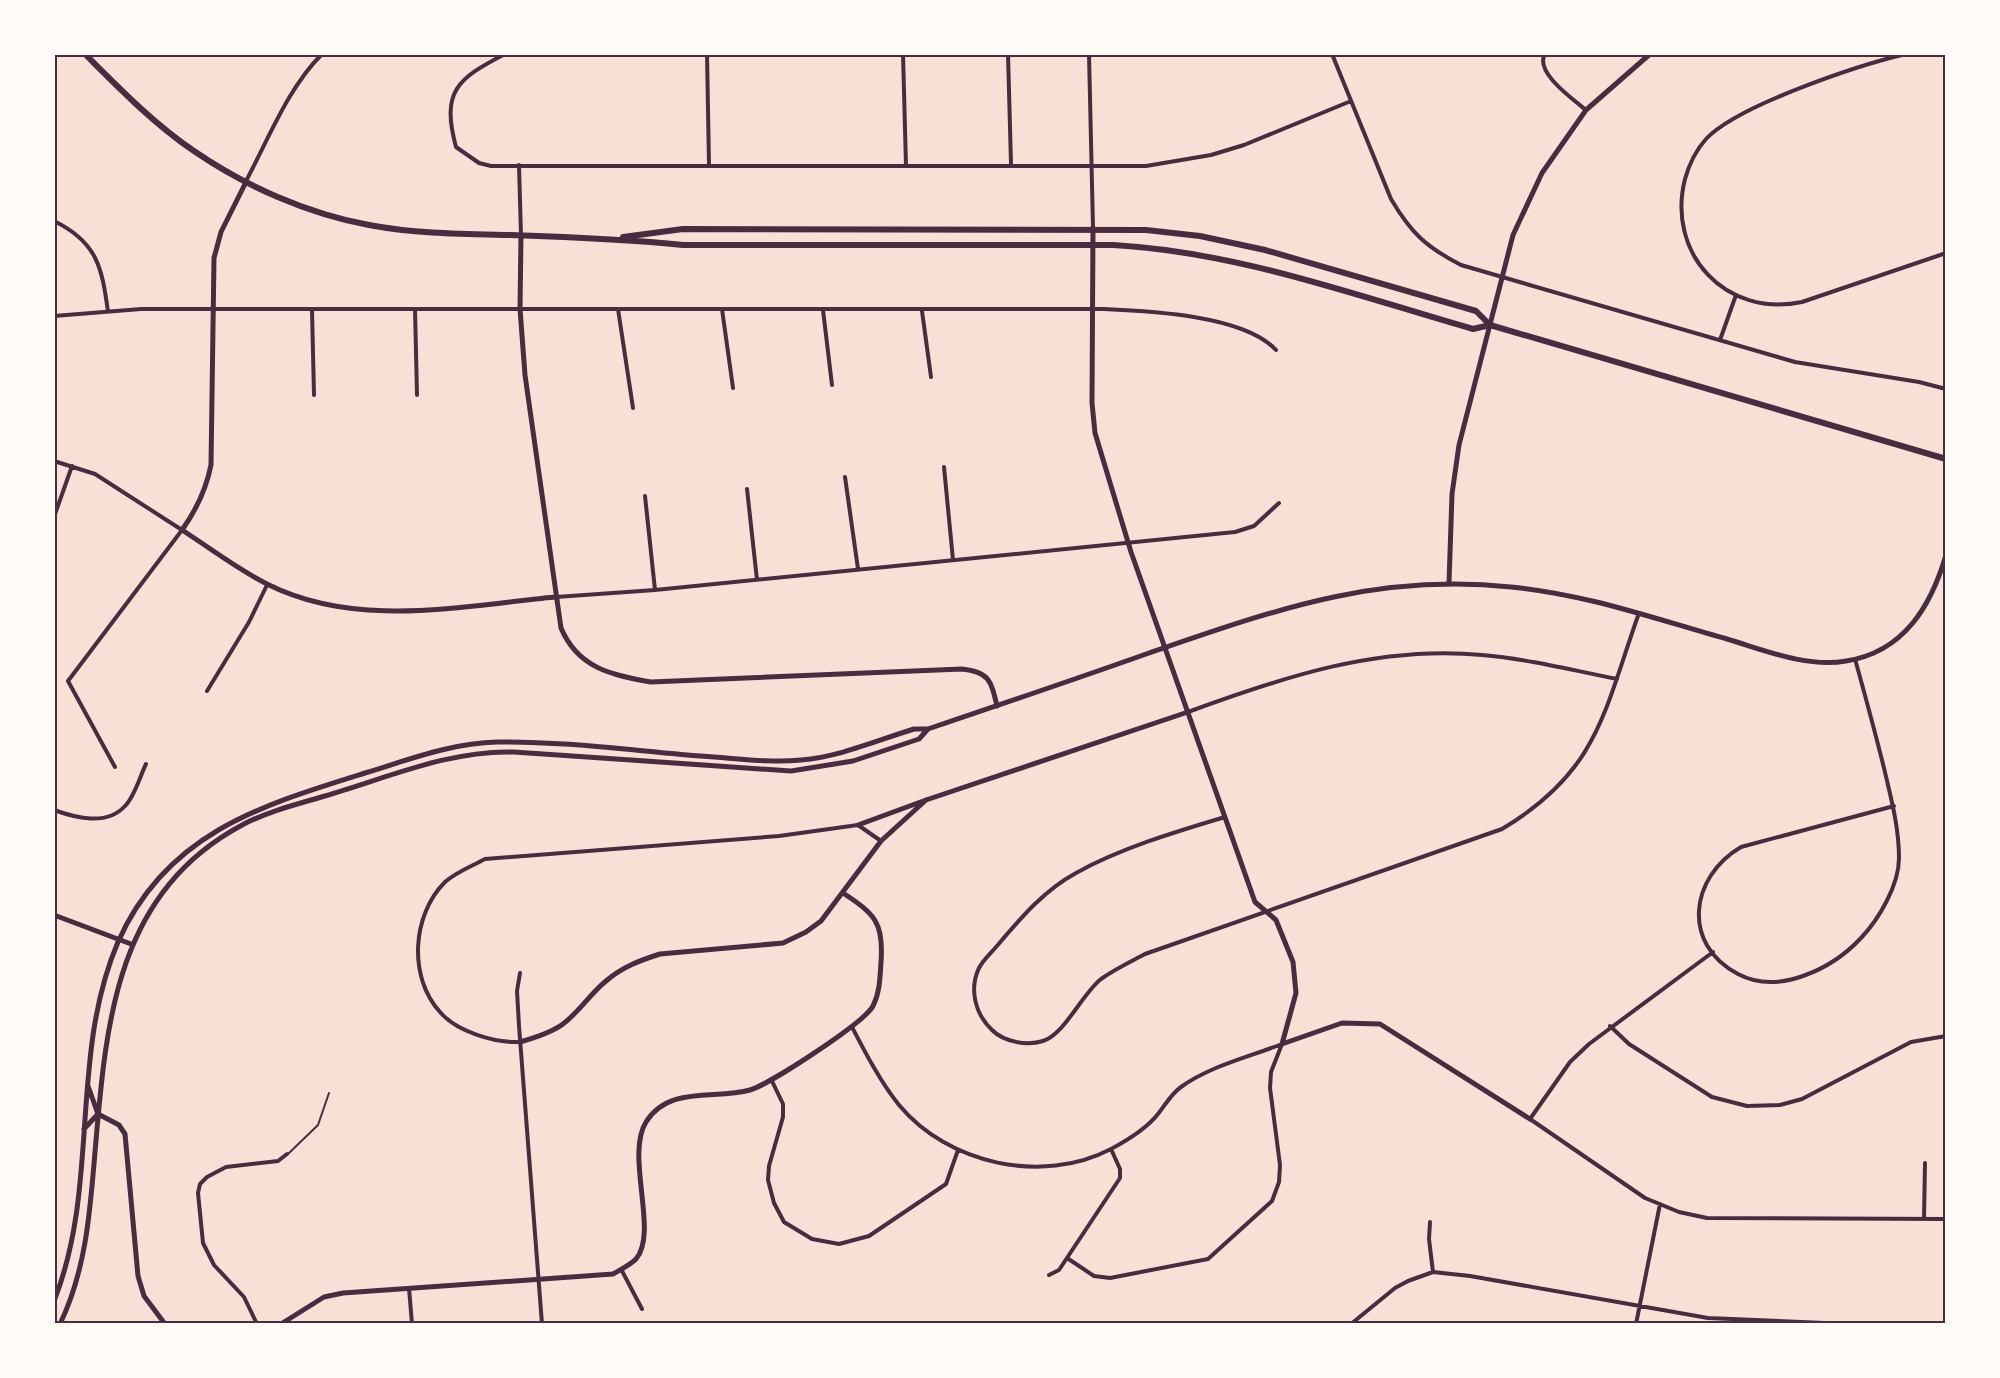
<svg xmlns="http://www.w3.org/2000/svg" width="2000" height="1378" viewBox="0 0 2000 1378" font-family="Commissioner,sans-serif">
<style>
.lines{fill:none;stroke-linecap:round;stroke-linejoin:round}
.service{stroke:#4a2c40;stroke-width:2}
.minor{stroke:#4a2c40;stroke-width:4}
.tertiary{stroke:#4a2c40;stroke-width:5}
.secondary{stroke:#4a2c40;stroke-width:5}
.primary{stroke:#4a2c40;stroke-width:6}
.neatline{fill:none;stroke:#4a2c40;stroke-width:2}
</style>
<rect width="100%" height="100%" fill="#f7e1d7"/>
<g class="lines">
<path class="service" d="M 288,1154 L 318,1125 L 329,1093"/>
<path class="minor" d="M 505,54 C 457,79 441,91 456,147 L 479,163 L 491,166 L 1146,166 L 1211,155 L 1244,145 L 1351,101
M 707,54 L 709,165
M 903,54 L 906,166
M 1008,54 L 1011,164
M 1089,54 L 1093,228
M 1332,54 L 1391,199 C 1411,233 1426,247 1461,265 L 1795,362 L 1919,382 L 1946,389
M 1545,54 C 1534,72 1573,99 1586,110
M 1906,54 C 1859,65 1738,105 1706,139 C 1696,150 1689,165 1685,179 C 1666,254 1726,318 1802,302 L 1946,253
M 519,165 L 521,236
M 246,181 C 269,138 288,88 322,54
M 54,221 C 97,242 102,267 108,312
M 415,309 L 417,395
M 618,309 L 633,408
M 722,309 L 733,388
M 312,310 L 314,395
M 823,310 L 832,385
M 922,311 L 931,377
M 54,316 L 141,309 L 1103,309 C 1149,311 1244,315 1276,350
M 1720,340 L 1736,295
M 54,461 L 95,474 L 182,530 L 68,681 L 115,767
M 944,467 L 953,560
M 845,477 L 858,569
M 747,489 L 757,580
M 645,496 L 655,590
M 54,517 L 72,466
M 556,597 L 655,590 L 1235,532 L 1254,526 L 1279,503
M 1855,659 C 1865,695 1875,732 1884,768 C 1891,798 1899,827 1899,858 C 1899,885 1879,919 1861,938 C 1833,968 1779,996 1738,974 C 1681,944 1690,877 1741,847 L 1894,806
M 207,691 L 249,622 L 267,585
M 1188,712 C 1283,677 1379,645 1482,655 C 1528,659 1572,670 1617,679
M 54,810 C 76,818 107,826 125,806 C 135,796 140,776 146,764
M 1225,817 C 1175,832 1121,848 1076,873 C 1043,891 1020,919 996,947 C 991,953 983,960 979,968 C 969,989 975,1014 992,1030 C 1004,1042 1027,1046 1043,1041 C 1064,1035 1082,994 1101,979 C 1115,969 1130,962 1145,954 L 1502,829 C 1599,771 1604,711 1639,613
M 1713,952 L 1589,1044 L 1570,1062 L 1530,1119 L 1645,1198 L 1679,1212 L 1707,1218 L 1946,1219
M 520,973 L 517,991 L 519,1026 L 542,1324
M 1610,1026 L 1629,1044 L 1712,1097 L 1747,1106 L 1780,1105 L 1802,1099 L 1911,1042 L 1946,1036
M 852,1027 C 865,1052 881,1083 899,1105 C 948,1164 1042,1185 1111,1149 C 1126,1141 1147,1128 1158,1114 C 1166,1104 1171,1094 1181,1087 C 1210,1066 1249,1057 1282,1044
M 520,1042 C 495,1043 457,1032 440,1012 C 408,977 412,915 445,882 C 456,872 472,866 485,859 L 779,836 L 858,825 L 881,841
M 771,1079 L 783,1104 L 783,1117 L 769,1166 L 768,1180 L 774,1203 L 784,1222 L 812,1239 L 839,1244 L 869,1236 L 946,1184 L 958,1150
M 1924,1219 L 1925,1163
M 1430,1222 L 1429,1239 L 1433,1272
M 1067,1258 L 1094,1276 L 1110,1278 L 1208,1259 L 1272,1201 L 1279,1182 L 1280,1165 L 1270,1088 L 1271,1072 L 1282,1044
M 621,1269 L 642,1309
M 1049,1275 L 1059,1270 L 1120,1178 L 1120,1169 L 1111,1149
M 409,1288 L 412,1324
M 257,1324 L 244,1297 L 214,1265 L 203,1243 L 198,1193 L 200,1184 L 207,1177 L 226,1167 L 278,1161 L 287,1154
M 1351,1324 L 1395,1288 L 1408,1281 L 1433,1272 L 1470,1276 L 1708,1318 L 1848,1324
M 1636,1324 L 1660,1204"/>
<path class="tertiary" d="M 246,182 L 221,232 L 214,258 L 211,465 C 206,490 197,509 182,530 C 210,548 237,569 267,584 C 356,629 460,606 555,597
M 1093,228 L 1092,403 L 1095,433 L 1131,552 L 1255,902 L 1276,920 L 1293,962 L 1296,993 L 1282,1044
M 521,236 L 520,309 L 525,375 L 561,628 C 578,668 611,675 651,682 L 962,669 C 989,672 991,680 997,706
M 1449,583 L 1452,494 L 1459,445 L 1513,235 L 1542,173 L 1586,110 L 1650,54
M 858,825 L 926,800 L 1188,712
M 54,915 L 131,944
M 520,1042 C 534,1038 551,1033 563,1024 C 580,1011 590,994 606,981 C 622,967 641,960 660,954 L 783,943 L 806,932 L 821,921 L 881,841 L 926,800
M 1282,1044 L 1342,1023 L 1380,1024 L 1530,1119
M 98,1114 L 119,1125 L 125,1134 L 138,1276 L 144,1296 L 165,1324
M 281,1324 L 324,1297 L 343,1293 L 613,1274 C 620,1270 630,1265 636,1259 C 659,1232 625,1156 646,1122 C 669,1085 715,1100 750,1090 C 770,1084 864,1023 873,1006 C 880,992 880,977 881,962 C 884,923 875,914 843,893"/>
<path class="secondary" d="M 84,1129 L 98,1114 L 88,1086
M 54,1301 C 100,1186 69,1056 118,942 C 166,833 262,805 365,773 C 408,760 451,743 497,742 C 569,741 642,752 714,757 C 742,759 772,763 801,760 C 839,757 878,740 914,729 L 928,729 C 1002,704 1076,679 1149,653 C 1275,610 1375,573 1511,587 C 1586,594 1655,619 1727,639 C 1764,650 1807,668 1846,661 C 1904,652 1931,606 1946,555
M 60,1324 C 86,1270 90,1212 95,1152 C 106,1023 115,892 244,824 C 269,811 298,804 325,796 C 387,778 449,750 514,752 L 791,771 L 853,761 L 919,739 L 928,729"/>
<path class="primary" d="M 85,54 C 119,88 154,124 194,151 C 245,186 308,214 369,225 C 416,234 463,234 510,235 C 568,237 625,239 683,245 L 1113,245 C 1238,252 1354,295 1473,329 L 1490,325 L 1946,459
M 623,237 L 683,229 L 1146,230 L 1200,236 L 1265,250 L 1476,311 L 1490,325"/>
</g>
<rect width="2000" height="1378" fill="none" stroke="#fffaf5" stroke-width="111"/>
<rect x="56" y="56" width="1888" height="1266" class="neatline"/>
</svg>
